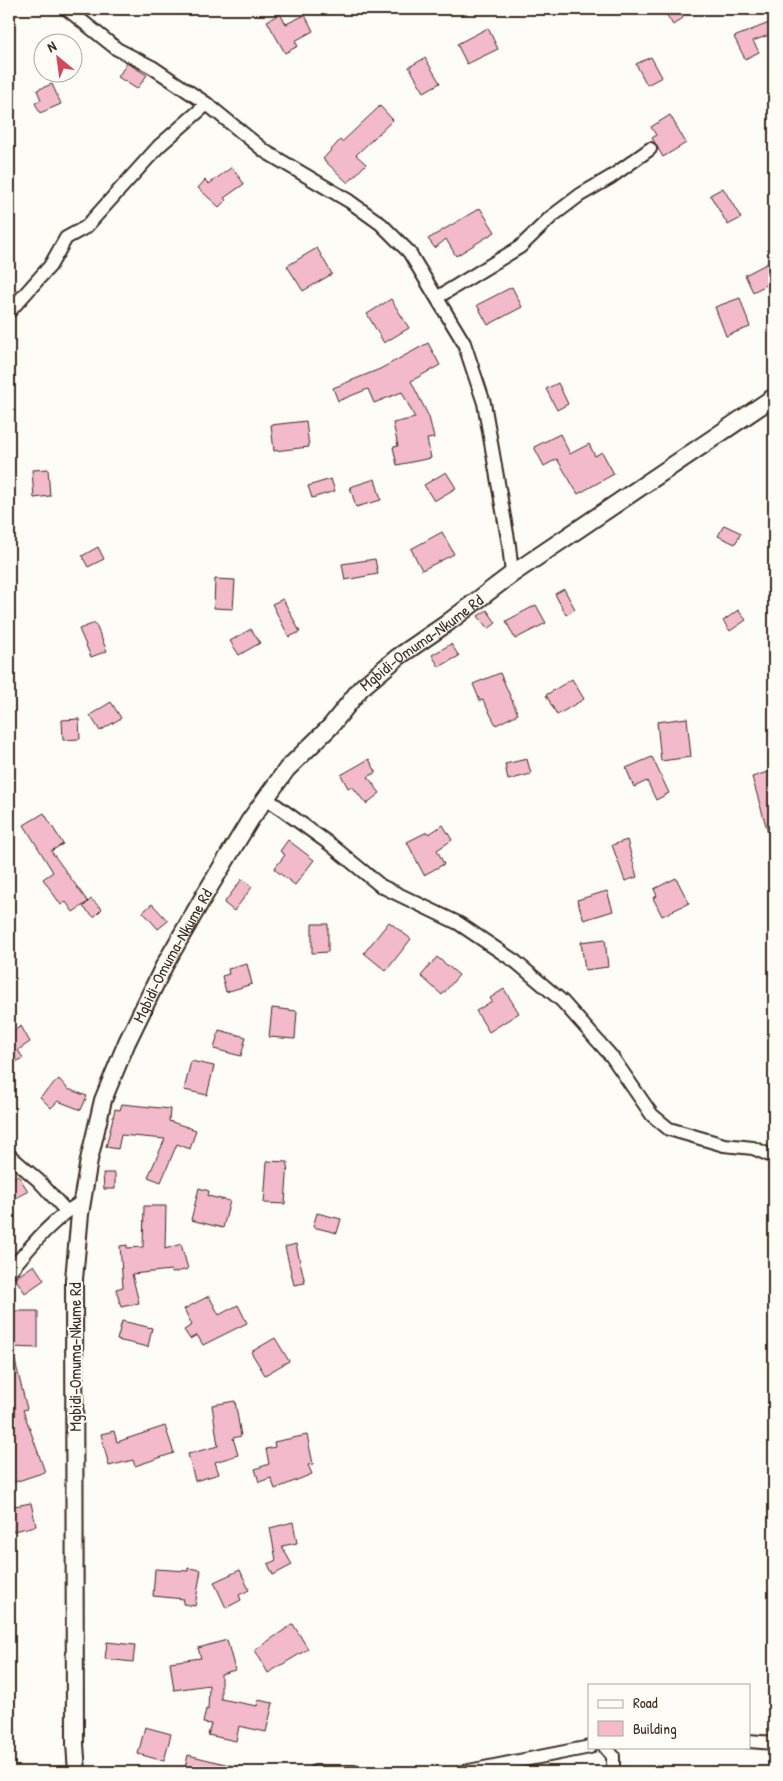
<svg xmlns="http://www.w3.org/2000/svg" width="783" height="1781" viewBox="0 0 783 1781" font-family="'Patrick Hand',sans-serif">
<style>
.building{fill:#f3bacc;stroke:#3b2a1e}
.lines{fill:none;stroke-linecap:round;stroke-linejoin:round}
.minor-casing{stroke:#3b2a1e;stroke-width:16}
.tertiary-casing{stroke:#3b2a1e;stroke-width:20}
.minor{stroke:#fdfcf7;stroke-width:12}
.tertiary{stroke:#fdfcf7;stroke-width:16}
.labels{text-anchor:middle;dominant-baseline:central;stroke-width:4;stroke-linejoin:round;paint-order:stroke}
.street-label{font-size:16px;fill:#3b2a1e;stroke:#fdfcf7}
</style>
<rect width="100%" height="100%" fill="#fdfcf7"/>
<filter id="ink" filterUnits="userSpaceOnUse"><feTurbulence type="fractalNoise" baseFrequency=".02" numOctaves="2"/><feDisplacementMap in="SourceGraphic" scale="10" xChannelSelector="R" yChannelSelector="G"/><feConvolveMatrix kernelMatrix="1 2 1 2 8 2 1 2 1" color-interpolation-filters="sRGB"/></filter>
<g filter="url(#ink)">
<path class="building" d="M 663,9 L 678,9 L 683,18 L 673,25 Z
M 280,14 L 286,24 L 305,15 L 313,31 L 295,41 L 298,46 L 285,53 L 267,21 Z
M 774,21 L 774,33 L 753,41 L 759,52 L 745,59 L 734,37 Z
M 488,28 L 498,49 L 467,64 L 457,44 Z
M 651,57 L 662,77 L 647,85 L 636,64 Z
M 425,58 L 440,83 L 424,92 L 409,67 Z
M 127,63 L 147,75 L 137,89 L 118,77 Z
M 52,84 L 61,104 L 40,113 L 35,103 L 41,100 L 37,90 Z
M 380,106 L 393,120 L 356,155 L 366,164 L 348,183 L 323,159 L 340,140 L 342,142 Z
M 670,115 L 686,143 L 663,157 L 652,138 L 656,135 L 651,127 Z
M 232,167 L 244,184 L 224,198 L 226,200 L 219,207 L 198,188 L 205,180 L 209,184 Z
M 723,188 L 741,218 L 728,225 L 710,195 Z
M 480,208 L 495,232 L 456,256 L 446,239 L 435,248 L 428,239 Z
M 317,248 L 332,274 L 303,291 L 287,266 Z
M 774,260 L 774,281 L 753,292 L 745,275 Z
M 512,287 L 522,307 L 488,325 L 477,305 Z
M 740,298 L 750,327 L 726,336 L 715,307 Z
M 391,299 L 409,328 L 384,343 L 367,314 Z
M 428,343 L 440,365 L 411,381 L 429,417 L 434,438 L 427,439 L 431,458 L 397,465 L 393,447 L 398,446 L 393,423 L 415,418 L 402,392 L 374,403 L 368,389 L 338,401 L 333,388 L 380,369 Z
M 558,383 L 568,404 L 557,410 L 546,389 Z
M 306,421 L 309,447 L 274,451 L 271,425 Z
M 560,434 L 570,454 L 589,444 L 595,456 L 602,452 L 614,474 L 578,494 L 557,459 L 544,466 L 534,447 Z
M 48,469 L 50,496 L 34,498 L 32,470 Z
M 446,472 L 456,488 L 434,501 L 424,485 Z
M 331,479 L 335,491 L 312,498 L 308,486 Z
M 375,479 L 381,500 L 356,507 L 350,487 Z
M 724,525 L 741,533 L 735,544 L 718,536 Z
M 442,532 L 454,554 L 422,570 L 411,549 Z
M 98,547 L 104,559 L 88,567 L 82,556 Z
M 375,559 L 378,574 L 345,580 L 342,564 Z
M 215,579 L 235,580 L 233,609 L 214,608 Z
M 564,589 L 575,609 L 566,615 L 555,594 Z
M 283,599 L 300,632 L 289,637 L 272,604 Z
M 536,605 L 546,623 L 515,639 L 506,621 Z
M 487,610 L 496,623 L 488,629 L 478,616 Z
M 738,610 L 746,620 L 730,631 L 723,621 Z
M 95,623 L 107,651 L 91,657 L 79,629 Z
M 251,629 L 260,643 L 239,655 L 230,641 Z
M 451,644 L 459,656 L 439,667 L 432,655 Z
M 500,673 L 518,714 L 496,725 L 483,700 L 480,701 L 473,684 Z
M 572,679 L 584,699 L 557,715 L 546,695 Z
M 111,702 L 121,718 L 100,731 L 90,715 Z
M 687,718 L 691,757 L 661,761 L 657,722 Z
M 79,719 L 80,739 L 63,740 L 62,720 Z
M 652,757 L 669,793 L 656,800 L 647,781 L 634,787 L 626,768 Z
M 369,759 L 376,772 L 368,777 L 380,793 L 366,804 L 352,786 L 348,788 L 341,775 Z
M 527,759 L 531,774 L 508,780 L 505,764 Z
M 774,770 L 774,843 L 771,843 L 752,777 Z
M 44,813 L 63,844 L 51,851 L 88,902 L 73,912 L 66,902 L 61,905 L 43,879 L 53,872 L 24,825 Z
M 443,825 L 452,840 L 437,850 L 444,864 L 424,875 L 407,842 L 427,832 L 429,834 Z
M 288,840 L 314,860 L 295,885 L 274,869 L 285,855 L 280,851 Z
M 627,840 L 637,877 L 625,881 L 612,845 Z
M 676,878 L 689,903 L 662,916 L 653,898 L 657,896 L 654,889 Z
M 242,879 L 252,887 L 234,911 L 224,903 Z
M 607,891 L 613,911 L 584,920 L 577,900 Z
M 91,899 L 102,909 L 94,917 L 83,907 Z
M 152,904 L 168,921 L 158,929 L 143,912 Z
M 389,922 L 411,939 L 386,971 L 364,953 Z
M 312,924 L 328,924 L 328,952 L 312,953 Z
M 605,939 L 608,967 L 585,970 L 581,942 Z
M 437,957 L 459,975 L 442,995 L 421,976 Z
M 247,964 L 252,984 L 226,992 L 222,976 L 229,974 L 228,969 Z
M 504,989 L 519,1013 L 489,1032 L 476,1011 L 492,1001 L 490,998 Z
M 272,1008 L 297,1011 L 295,1039 L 269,1037 Z
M 21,1026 L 30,1042 L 18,1050 L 23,1058 L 9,1066 L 9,1034 Z
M 219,1030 L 246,1037 L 241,1056 L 214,1049 Z
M 191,1061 L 214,1066 L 207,1095 L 184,1090 Z
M 59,1079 L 68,1089 L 87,1096 L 81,1110 L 58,1101 L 51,1108 L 40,1097 Z
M 122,1104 L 170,1109 L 169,1121 L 196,1130 L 190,1149 L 177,1144 L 161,1182 L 148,1177 L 165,1139 L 121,1135 L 118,1149 L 106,1147 L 115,1109 L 120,1110 Z
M 267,1161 L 288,1162 L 285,1204 L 264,1203 Z
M 103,1173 L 115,1173 L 115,1189 L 104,1189 Z
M 18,1175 L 28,1191 L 9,1202 L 9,1181 Z
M 199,1188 L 209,1191 L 208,1196 L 230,1201 L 223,1228 L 191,1220 Z
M 144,1206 L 166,1206 L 165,1249 L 181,1244 L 188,1269 L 172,1273 L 171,1270 L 132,1274 L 139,1303 L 121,1307 L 116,1289 L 123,1287 L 120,1246 L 127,1245 L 127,1248 L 143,1247 Z
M 317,1213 L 341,1219 L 337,1233 L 313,1227 Z
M 296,1244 L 305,1283 L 294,1285 L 285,1247 Z
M 34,1265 L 44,1280 L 25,1293 L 15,1278 Z
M 209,1296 L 219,1315 L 238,1305 L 247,1323 L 203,1345 L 197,1335 L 190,1339 L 184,1330 L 192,1325 L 184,1309 Z
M 11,1311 L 38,1311 L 38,1348 L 10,1347 Z
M 122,1321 L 152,1328 L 148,1347 L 117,1340 Z
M 275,1338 L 289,1361 L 265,1375 L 251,1352 Z
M 9,1353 L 13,1353 L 27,1409 L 23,1410 L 45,1472 L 9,1484 Z
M 235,1401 L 241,1436 L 233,1438 L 238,1455 L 215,1462 L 219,1474 L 195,1481 L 188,1454 L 218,1446 L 212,1405 Z
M 165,1426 L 174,1453 L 135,1466 L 133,1460 L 109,1466 L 101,1434 L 114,1431 L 117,1442 Z
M 307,1435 L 313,1464 L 308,1465 L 312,1474 L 275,1489 L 271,1478 L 259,1482 L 255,1469 L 269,1464 L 266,1449 L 275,1447 L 274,1442 Z
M 31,1503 L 36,1526 L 9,1532 L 9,1507 Z
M 293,1522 L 297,1543 L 282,1546 L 292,1565 L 273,1575 L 268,1564 L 276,1560 L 270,1528 Z
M 188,1568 L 201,1570 L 195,1606 L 183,1604 L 184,1599 L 153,1596 L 155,1569 L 188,1571 Z
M 240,1570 L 249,1590 L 239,1595 L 241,1600 L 226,1608 L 214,1582 Z
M 293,1624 L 308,1649 L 268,1673 L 255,1650 Z
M 227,1640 L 235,1670 L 221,1674 L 221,1699 L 257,1706 L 258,1700 L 273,1703 L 266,1732 L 239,1726 L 236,1741 L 208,1735 L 211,1724 L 203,1723 L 206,1709 L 208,1710 L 209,1685 L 174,1690 L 170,1662 L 201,1658 L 198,1648 Z
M 107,1642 L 135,1645 L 133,1662 L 105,1659 Z
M 145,1727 L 171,1734 L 164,1761 L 138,1754 Z
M 188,1755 L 242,1768 L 242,1772 L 184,1772 Z"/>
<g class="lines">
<defs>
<path id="minor" d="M 67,9 L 117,49 L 152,67 L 207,104 L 266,152 L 349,201 L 381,224 L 409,252 L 464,343 L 484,403 L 509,545 L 512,574
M 438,297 L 520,247 L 551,217 L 580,195 L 611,177 L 650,149
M 9,312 L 50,266 L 66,238 L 86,227 L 159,146 L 207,104
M 266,798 L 331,845 L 381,886 L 458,923 L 516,962 L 562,1001 L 612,1057 L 652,1115 L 669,1129 L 724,1145 L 753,1148 L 774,1157
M 9,1155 L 39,1181 L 66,1211
M 9,1272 C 31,1246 52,1219 82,1202
M 749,1741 L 774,1743
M 605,1747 L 613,1756 L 613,1772
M 315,1772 L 354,1772
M 464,1772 L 590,1747"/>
<g id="tertiary">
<path id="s1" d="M 77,1772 L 75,1744 L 74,1279 L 80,1214 L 89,1160 L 103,1100 L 127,1042 L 164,966 L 204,896 L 250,820 L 287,769 L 330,727 L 361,688 L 398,657 L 446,624 L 512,574 L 774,397"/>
</g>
</defs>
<use href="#minor" class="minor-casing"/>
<use href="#tertiary" class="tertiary-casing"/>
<use href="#minor" class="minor"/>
<use href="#tertiary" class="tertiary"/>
</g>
</g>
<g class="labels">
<g class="street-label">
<text stroke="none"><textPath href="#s1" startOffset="1240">Mgbidi-Omuma-Nkume Rd</textPath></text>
<text stroke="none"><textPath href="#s1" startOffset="835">Mgbidi-Omuma-Nkume Rd</textPath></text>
<text transform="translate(75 1357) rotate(-90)">Mgbidi-Omuma-Nkume Rd</text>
</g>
</g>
<rect width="783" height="1781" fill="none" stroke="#fdfcf7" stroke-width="30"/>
<rect x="15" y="15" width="753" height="1751" fill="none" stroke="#3b2a1e" stroke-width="2" filter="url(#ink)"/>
<rect x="588" y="1684" width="162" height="65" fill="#fdfcf7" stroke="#afa8a0"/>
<rect x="598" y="1700" width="25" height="8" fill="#fdfcf7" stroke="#afa8a0"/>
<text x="633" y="1708" font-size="15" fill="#3b2a1e">Road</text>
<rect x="598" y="1721" width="25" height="15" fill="#f3bacc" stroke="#afa8a0"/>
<text x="633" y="1734" font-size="15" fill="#3b2a1e">Building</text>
<g transform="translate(58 58) rotate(331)"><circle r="24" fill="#fdfcf7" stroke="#afa8a0"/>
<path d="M0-4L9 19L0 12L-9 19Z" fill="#d1495b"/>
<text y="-8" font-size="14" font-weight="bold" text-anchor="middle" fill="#3b2a1e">N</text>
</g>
</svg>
